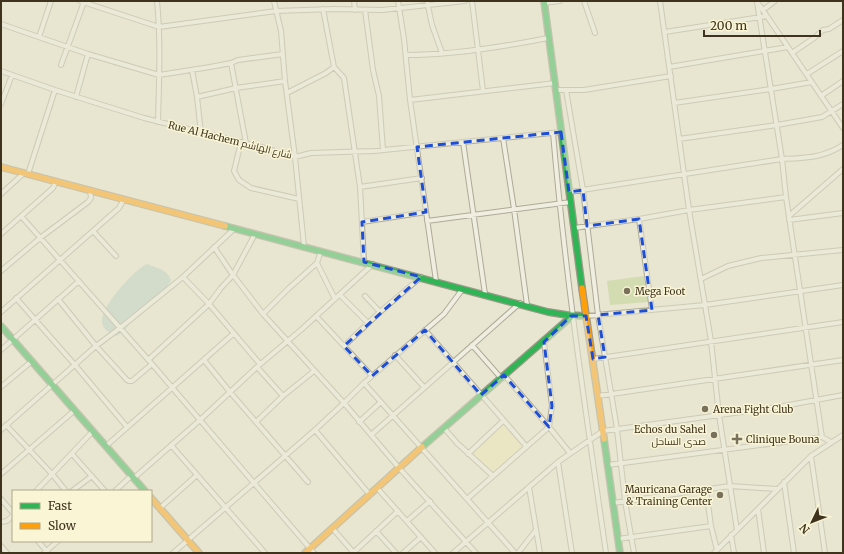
<svg xmlns="http://www.w3.org/2000/svg" width="844" height="554" viewBox="0 0 844 554" font-family="Merriweather,Cairo,serif">
<style>
.green{fill:#d3dbb1}
.sand{fill:#ede7b5}
.water{fill:#bacfc6}
.lines{fill:none;stroke-linecap:round;stroke-linejoin:round}
.street-casing{stroke:#aeaa98;stroke-width:6}
.fast-casing{stroke:#9e9988;stroke-width:8}
.slow-casing{stroke:#9e9988;stroke-width:8}
.street{stroke:#f0eee1;stroke-width:4}
.fast{stroke:#30b455;stroke-width:5.5}
.slow{stroke:#ff9f0a;stroke-width:5.5}
.marked{fill:none;stroke:#1d4ed8;stroke-width:3;stroke-dasharray:8 5;stroke-linejoin:round}
.poi-dot{fill:#7a715c;stroke:#f9f5d5;stroke-width:1.5}
.labels{text-anchor:middle;dominant-baseline:central;stroke-width:3;stroke-linejoin:round;paint-order:stroke}
.street-label{font-size:10px;fill:#3f331e;stroke:#f9f5d5}
.poi-label{font-size:10px;fill:#3f331e;stroke:#f9f5d5;text-anchor:start}
</style>
<rect width="100%" height="100%" fill="#e8e5d0"/>
<path class="green" d="M 644,276 L 648,302 L 610,305 L 607,281 Z"/>
<path class="sand" d="M 502,424 L 522,446 L 493,472 L 472,453 Z"/>
<path class="water" d="M 147,264 C 157,268 167,269 171,280 C 167,289 158,298 150,303 C 146,306 142,307 139,310 C 128,320 131,329 116,336 C 110,333 102,330 102,321 C 102,305 133,271 147,264 Z"/>
<g class="lines">
<defs>
<path id="street" d="M 80,1 L 159,27 L 276,11 L 334,9 L 382,10 L 465,1
M 157,1 C 161,41 159,81 158,122
M 274,1 L 281,31 L 285,81 L 295,157 L 304,246
M 354,1 L 355,10
M 398,1 L 404,39 L 410,100 L 436,281
M 427,1 L 432,25 L 442,53
M 472,1 L 483,91
M 584,1 L 595,33
M 757,2 L 782,159 L 786,197 L 822,437
M 544,3 L 560,1
M 758,3 L 843,128
M 323,9 L 334,67 L 344,78 L 360,187
M 365,10 L 373,70 L 379,96 L 383,150
M 763,10 L 775,1
M 1,24 L 88,54 L 159,75 L 210,67 L 231,63 L 238,60 L 283,54
M 665,32 L 767,16
M 39,37 L 51,1
M 792,53 L 814,38 L 823,30 L 829,29 L 843,20
M 406,55 C 453,55 502,47 548,38
M 231,63 L 246,143
M 61,65 L 84,2
M 669,67 L 788,47
M 192,70 L 197,97
M 1,71 L 55,90 L 144,118 L 261,147 L 295,157 L 311,153 L 374,151 L 561,132
M 807,74 L 843,51
M 556,90 L 584,90 L 671,76
M 566,90 L 583,190 L 598,315 L 617,429 L 625,501 L 634,553
M 287,93 L 326,73 L 334,67
M 821,96 L 843,81
M 76,97 L 88,54
M 410,100 L 555,83
M 674,103 L 771,89 L 812,82
M 1,104 L 12,75
M 201,133 L 197,97 L 236,88 L 285,81
M 553,133 C 565,274 586,414 606,553
M 503,138 L 514,209 L 527,305
M 679,139 L 777,125 L 822,117 L 843,104
M 241,142 L 234,171 L 239,180 L 251,188 L 299,199
M 463,142 L 485,294
M 28,174 L 55,90
M 569,192 L 782,159 C 805,158 823,158 843,145
M 1,194 L 24,173
M 21,216 L 152,364 L 314,553
M 789,216 L 843,169
M 639,219 L 652,310
M 789,220 L 843,213
M 427,221 L 571,202
M 362,222 L 426,212
M 574,228 L 639,219 L 689,210 L 786,197
M 93,231 L 116,256
M 1,234 L 53,188 L 56,181
M 214,247 L 233,275 L 263,314 L 344,403 L 400,469 L 476,553
M 364,262 L 360,187 L 422,178
M 317,263 L 335,299
M 1,271 L 40,238 L 88,202 L 91,198 L 90,190
M 183,277 L 209,304 L 260,364
M 701,279 L 728,266 L 761,258 L 843,250
M 340,295 L 368,323
M 365,296 L 380,312
M 16,298 L 75,365 L 127,427
M 58,299 L 96,346 L 127,380 L 129,381 L 132,381 L 152,364
M 1,312 L 119,208 L 124,199
M 263,314 L 288,289 L 317,263 L 321,251
M 316,316 L 372,376
M 586,316 L 705,305 L 689,210 L 660,1
M 425,330 L 526,446
M 472,345 L 501,378
M 344,346 L 380,312 L 421,277
M 1,350 L 79,281
M 395,355 L 424,387
M 593,359 L 843,322
M 148,360 L 209,304 L 221,288 L 233,275 L 255,234
M 204,360 L 230,392 L 308,482
M 257,367 L 283,396
M 504,375 L 549,427 L 570,453
M 364,383 L 515,553
M 1,387 L 32,361
M 598,396 L 843,360
M 256,422 L 283,396 L 314,371
M 359,422 L 381,402
M 6,425 L 52,474 L 66,491
M 444,428 L 457,443 L 493,476
M 1,430 L 96,346 L 120,328 L 183,277 L 235,228
M 315,430 L 370,495
M 371,435 L 520,303
M 171,445 L 265,553
M 106,446 L 233,334
M 72,454 L 105,491
M 468,454 L 503,421
M 811,456 L 825,553
M 558,462 L 572,553
M 608,465 L 822,437 L 831,442
M 1,474 L 75,410
M 134,478 L 200,420 L 257,367 L 302,329 L 373,264
M 784,482 L 794,553
M 529,487 L 540,553
M 378,489 L 435,553
M 706,489 L 711,526 L 717,550
M 36,491 L 93,431
M 72,491 L 92,476
M 115,491 L 132,475
M 1,499 L 13,513
M 467,499 L 549,427 L 552,406 L 544,342
M 613,503 L 730,486 L 777,489
M 160,508 L 197,475
M 758,509 L 764,553
M 407,521 L 430,501
M 1,522 L 7,521 L 13,515
M 333,529 L 354,553
M 737,530 L 719,415 L 711,341 L 705,305 L 843,285
M 376,531 L 396,553
M 731,535 L 734,553
M 618,539 L 711,526
M 38,541 L 48,553
M 1,546 L 7,553
M 354,552 L 398,511
M 44,553 L 58,541
M 173,553 L 315,430 L 344,403 L 364,383 L 444,314 L 462,290
M 403,553 L 421,537
M 453,553 L 558,462 L 603,431 L 778,407 L 843,395
M 518,553 L 536,530
M 714,553 L 811,456 L 843,435"/>
<path id="fast" d="M 544,1 L 582,288
M 225,226 L 548,312 L 567,315 L 586,316
M 1,326 L 145,491
M 604,439 L 620,553
M 422,447 L 572,316"/>
<path id="slow" d="M 1,167 L 225,226
M 582,288 L 604,439
M 151,498 L 199,553
M 305,553 L 422,447"/>
</defs>
<use href="#street" class="street-casing"/>
<use href="#fast" class="fast-casing"/>
<use href="#slow" class="slow-casing"/>
<use href="#street" class="street"/>
<use href="#fast" class="fast"/>
<use href="#slow" class="slow"/>
</g>
<path d="M0 0H844V554H0ZM 561,132 L 569,192 L 583,190 L 587,226 L 639,219 L 652,310 L 598,315 L 605,357 L 593,359 L 586,316 L 571,316 L 544,342 L 552,406 L 549,427 L 504,375 L 481,395 L 425,330 L 372,376 L 344,346 L 421,277 L 364,262 L 362,222 L 426,212 L 417,147 Z" fill="#e8e5d0" fill-opacity=".55" fill-rule="evenodd"/>
<path class="marked" d="M 561,132 L 569,192 L 583,190 L 587,226 L 639,219 L 652,310 L 598,315 L 605,357 L 593,359 L 586,316 L 571,316 L 544,342 L 552,406 L 549,427 L 504,375 L 481,395 L 425,330 L 372,376 L 344,346 L 421,277 L 364,262 L 362,222 L 426,212 L 417,147 Z"/>
<g class="poi-dot">
<circle cx="627" cy="291" r="4"/>
<circle cx="705" cy="409" r="4"/>
<circle cx="714" cy="435" r="4"/>
<path d="M735 433h4v4h4v4h-4v4h-4v-4h-4v-4h4z"/>
<circle cx="720" cy="495" r="4"/>
</g>
<g class="labels">
<g class="street-label">
<text transform="translate(230 140) rotate(14)">Rue Al Hachem شارع الهاشم</text>
</g>
<g class="poi-label">
<text x="635" y="291">Mega Foot</text>
<text x="713" y="409">Arena Fight Club</text>
<text x="706" y="429" text-anchor="end">Echos du Sahel<tspan x="706" dy="12">صدى الساحل</tspan></text>
<text x="746" y="439">Clinique Bouna</text>
<text x="712" y="489" text-anchor="end">Mauricana Garage<tspan x="712" dy="12">&amp; Training Center</tspan></text>
</g>
</g>
<rect width="844" height="554" fill="none" stroke="#3f331e" stroke-width="4"/>
<rect x="12" y="490" width="140" height="52" fill="#f9f5d5" stroke="#afa78c"/>
<rect x="20" y="503" width="20" height="6" fill="#30b455" stroke="#afa78c"/>
<text x="48" y="510" font-size="12" fill="#3f331e">Fast</text>
<rect x="20" y="523" width="20" height="6" fill="#ff9f0a" stroke="#afa78c"/>
<text x="48" y="530" font-size="12" fill="#3f331e">Slow</text>
<g transform="translate(812 522) rotate(227)" stroke="#f9f5d5" stroke-width="3" paint-order="stroke">
<path d="M0-3L7 15L0 10L-7 15Z" fill="#3f331e"/>
<text y="-6" font-size="11" font-weight="bold" text-anchor="middle" fill="#3f331e">N</text>
</g>
<path d="M704 30v6h116v-6" fill="none" stroke="#3f331e" stroke-width="2"/>
<text x="710" y="30" font-size="12" fill="#3f331e" stroke="#f9f5d5" stroke-width="3" paint-order="stroke">200 m</text>
</svg>
